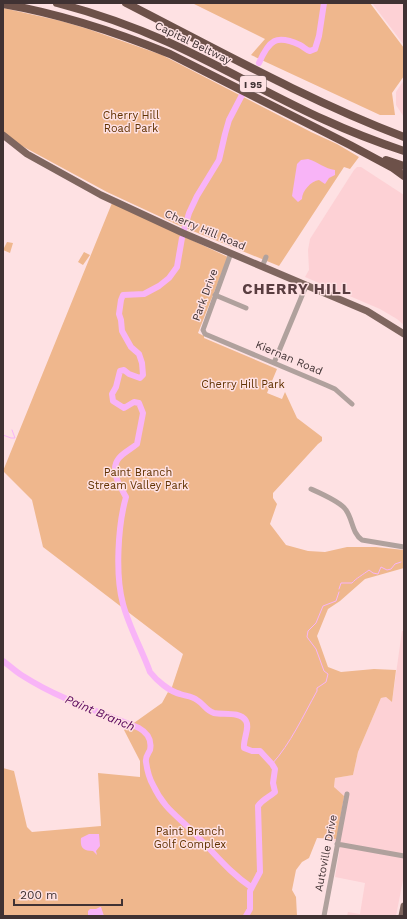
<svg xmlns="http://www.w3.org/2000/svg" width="407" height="919" viewBox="0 0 407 919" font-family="'Work Sans',sans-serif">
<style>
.built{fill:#fdd1d5}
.green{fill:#efb78d}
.water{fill:#f8b4f7}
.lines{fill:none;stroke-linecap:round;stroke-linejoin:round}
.stream{stroke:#f8b4f7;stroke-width:1}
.river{stroke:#f8b4f7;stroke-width:6}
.minor{stroke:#b0a19d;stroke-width:5}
.major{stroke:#7f665f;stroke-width:7}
.highway{stroke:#6d5149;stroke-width:8}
.labels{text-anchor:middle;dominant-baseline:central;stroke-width:3;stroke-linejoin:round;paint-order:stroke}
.shield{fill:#fee1e3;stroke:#796668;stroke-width:1}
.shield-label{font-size:10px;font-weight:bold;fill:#403233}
.street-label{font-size:11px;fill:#403233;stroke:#fee1e3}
.park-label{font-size:11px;fill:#613201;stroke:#fee1e3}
.water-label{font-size:12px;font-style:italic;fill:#57045a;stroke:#fee1e3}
.district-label{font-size:15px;font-weight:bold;letter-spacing:1px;fill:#593d40;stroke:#fee1e3}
</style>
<rect width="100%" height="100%" fill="#fee1e3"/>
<path class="built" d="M 372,3 L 404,3 L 404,45 Z
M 404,80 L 404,117 L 396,105 L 396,92 Z
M 357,167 L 361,167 L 404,195 L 404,325 L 397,319 L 380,309 L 305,277 L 309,270 L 308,250 L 310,239 L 354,170 Z
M 402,631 L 404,631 L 404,875 L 396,916 L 347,916 L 348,912 L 360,914 L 365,883 L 335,877 L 340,848 L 332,838 L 337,839 L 334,787 L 335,778 L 353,775 L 358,752 L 381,698 L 386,697 L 392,702 Z"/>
<path class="green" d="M 192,3 L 370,3 L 404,48 L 404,76 L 392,93 L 395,115 L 380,115 L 251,55 L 265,39 Z
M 3,8 L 61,21 L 88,29 L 162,55 L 311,132 L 337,144 L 359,157 L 350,169 L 344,167 L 279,266 L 178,225 L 107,192 L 22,146 L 12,140 L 3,131 Z
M 112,203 L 228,257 L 198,333 L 204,336 L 204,338 L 277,369 L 267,393 L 282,399 L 285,392 L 297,418 L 322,437 L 322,441 L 318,444 L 273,493 L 273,498 L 277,504 L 270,524 L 286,545 L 308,551 L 325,552 L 347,547 L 376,547 L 404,550 L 404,568 L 365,579 L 340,601 L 328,609 L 317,636 L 328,667 L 341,672 L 374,669 L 396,670 L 392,702 L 386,697 L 381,698 L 358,752 L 353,775 L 335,778 L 334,787 L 344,796 L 337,839 L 317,838 L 309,858 L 302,862 L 296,870 L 292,890 L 296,897 L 297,916 L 3,916 L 3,768 L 14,771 L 27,827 L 32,832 L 101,826 L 98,773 L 140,777 L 140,761 L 124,730 L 162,703 L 168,692 L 170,693 L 183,654 L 43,547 L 32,500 L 3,471 Z
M 7,242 L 13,243 L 10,253 L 3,250 Z
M 84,252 L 90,255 L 83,265 L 78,262 Z"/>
<path class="water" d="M 308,159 C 318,162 325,169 335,170 L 335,175 L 329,178 L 325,184 L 319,180 C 311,181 302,191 302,199 L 298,202 L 292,196 L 297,164 L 301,160 Z
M 89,834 L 99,834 L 100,846 L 96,851 L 97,855 L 93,851 C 83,851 80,848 81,838 Z
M 100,907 L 101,907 L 104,916 L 88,916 L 88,911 L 90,909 L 96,909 Z"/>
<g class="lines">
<path class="stream" d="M 3,435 L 11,438 L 15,438 L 12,430
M 339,589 L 341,583 L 352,583 C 355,579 364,574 369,570 L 373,573 L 378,574 L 381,567 L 387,570 L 391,569 L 395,564 L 401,562
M 272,764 C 291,743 303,716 317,691 L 317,688 L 326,682 L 328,674 L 324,671 L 316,649 L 307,637 L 308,631 L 316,623 L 323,606 L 336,601 L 339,592"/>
<path class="river" d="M 259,63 C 269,40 276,34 300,45 C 304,47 306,50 310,51 L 315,49 L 319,36 L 324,3
M 184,230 L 189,213 L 197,196 L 219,160 L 225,134 L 229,120 L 242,95
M 182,238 L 177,267 L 169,278 L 159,286 L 144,294 L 123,295 L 121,300 L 119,314 L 121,320 L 122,331 L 131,347 L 139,354 L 142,363 L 143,375 L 140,378 L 129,374 L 124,370 L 120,371 L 116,387 L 112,394 L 113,401 L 124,408 L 134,402 L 139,403 L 143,413 L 137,444 C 131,449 123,453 119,458 C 109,470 120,486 126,497 C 118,525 115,575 123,604 C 129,627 142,650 150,672 C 157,681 169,691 180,694 C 185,696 192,696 197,700 C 204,704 206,711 214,713 C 223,715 240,711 246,721 C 250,728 243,739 244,748 L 252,751 L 260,751 L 272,764 L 275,769 L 273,783 L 275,792 C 268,798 263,799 258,806 L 260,872 L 250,891 L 250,909 L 246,916
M 3,661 C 10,666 16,672 23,676 C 59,699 100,712 139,728 C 148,733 152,740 150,750 C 148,754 145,757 146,762 C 147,769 149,778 153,785 C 165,811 180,817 198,837 C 216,855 230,873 251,887"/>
<path class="minor" d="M 231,253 L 203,330 L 205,334 L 326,385 L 335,389 L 352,404
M 262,267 L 266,257
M 215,295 L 246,308
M 274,363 L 306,286
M 311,489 C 320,493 341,502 346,510 C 353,520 352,533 362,540 L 404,547
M 337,844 L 404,856
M 324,916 L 347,794"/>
<path class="major" d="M 3,135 L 27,154 L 101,195 L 183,233 L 367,311 L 404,334
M 402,916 L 404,906"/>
<path class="highway" d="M 57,3 C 95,13 132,26 168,42 C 221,66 272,96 325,120 C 351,132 377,142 404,151
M 126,3 C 218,50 307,100 404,137
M 3,4 C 61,14 116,32 170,54 L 350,145 L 393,168 L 404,176
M 386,160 L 404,166"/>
</g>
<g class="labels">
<rect class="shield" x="240" y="76" width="26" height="16" rx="3"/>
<g class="shield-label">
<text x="253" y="84">I 95</text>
</g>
<g class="street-label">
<text transform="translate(193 43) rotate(26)">Capital Beltway</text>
<text transform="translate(205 230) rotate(23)">Cherry Hill Road</text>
<text transform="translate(205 295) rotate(-70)">Park Drive</text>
<text transform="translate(289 358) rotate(23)">Kiernan Road</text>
<text transform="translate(326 853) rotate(-79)">Autoville Drive</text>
</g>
<g class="park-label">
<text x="131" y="115">Cherry Hill<tspan x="131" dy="13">Road Park</tspan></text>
<text x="243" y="384">Cherry Hill Park</text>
<text x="138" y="472">Paint Branch<tspan x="138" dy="13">Stream Valley Park</tspan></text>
<text x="190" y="831">Paint Branch<tspan x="190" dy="13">Golf Complex</tspan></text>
</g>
<g class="water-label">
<text transform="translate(100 713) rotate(23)">Paint Branch</text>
</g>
<g class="district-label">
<text x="297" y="289">CHERRY HILL</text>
</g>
</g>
<rect width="407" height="919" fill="none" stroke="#403233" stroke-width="8"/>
<path d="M14 899v6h108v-6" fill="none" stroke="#403233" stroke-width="2"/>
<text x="20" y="899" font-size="12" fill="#403233" stroke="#fee1e3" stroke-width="3" paint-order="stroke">200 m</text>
</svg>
